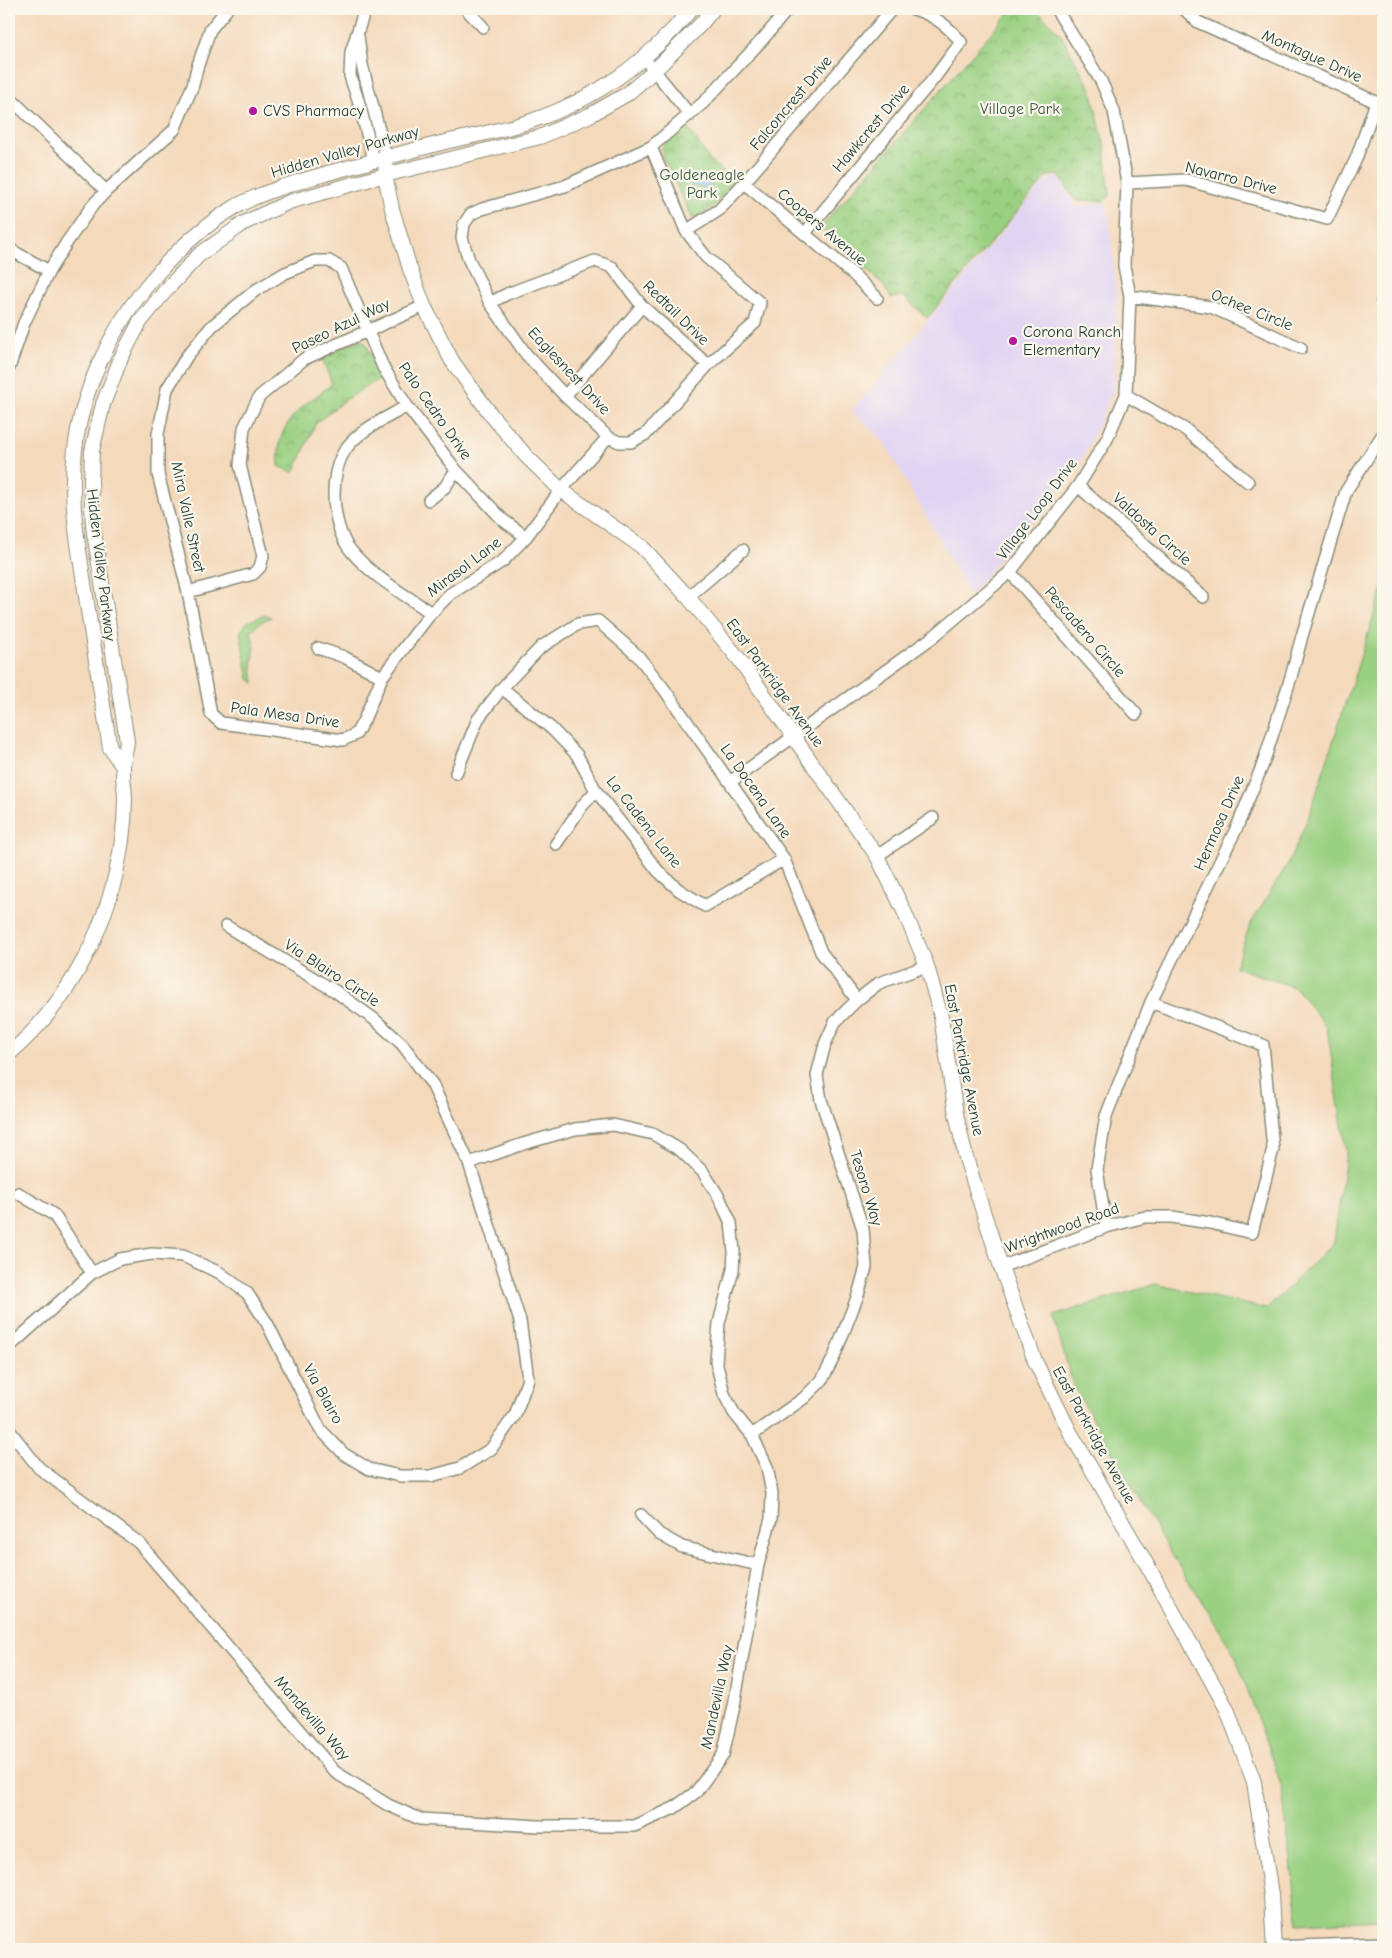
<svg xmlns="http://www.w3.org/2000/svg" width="1392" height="1958" viewBox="0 0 1392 1958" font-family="'Comic Neue',sans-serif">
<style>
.built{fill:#e1d4f3}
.grass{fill:#9ad081;stroke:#5c865a}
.park{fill:url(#park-crowns);stroke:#5c865a}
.water{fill:#71b6e7;stroke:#487a8e}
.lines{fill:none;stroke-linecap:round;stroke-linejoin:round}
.minor-casing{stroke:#8a8b78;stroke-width:14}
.major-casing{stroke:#8a8b78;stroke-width:16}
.minor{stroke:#fff;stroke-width:11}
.major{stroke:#fff;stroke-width:14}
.poi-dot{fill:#b5179e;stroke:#fbf7ec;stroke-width:2}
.labels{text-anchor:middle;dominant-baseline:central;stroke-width:4.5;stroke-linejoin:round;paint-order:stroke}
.street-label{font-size:16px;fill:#1f3d34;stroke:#fbf7ec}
.park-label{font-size:16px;fill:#385a43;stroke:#fbf7ec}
.poi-label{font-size:16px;fill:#1f3d34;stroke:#fbf7ec;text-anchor:start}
</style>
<defs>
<pattern id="park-crowns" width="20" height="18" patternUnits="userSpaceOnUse" patternTransform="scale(1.25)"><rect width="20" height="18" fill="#9ad081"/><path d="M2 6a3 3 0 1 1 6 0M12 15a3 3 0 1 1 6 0" fill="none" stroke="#7daa6a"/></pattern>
</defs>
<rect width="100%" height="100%" fill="#fbf7ec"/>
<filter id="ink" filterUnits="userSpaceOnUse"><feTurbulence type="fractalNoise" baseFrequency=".02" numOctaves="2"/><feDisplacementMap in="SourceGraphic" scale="10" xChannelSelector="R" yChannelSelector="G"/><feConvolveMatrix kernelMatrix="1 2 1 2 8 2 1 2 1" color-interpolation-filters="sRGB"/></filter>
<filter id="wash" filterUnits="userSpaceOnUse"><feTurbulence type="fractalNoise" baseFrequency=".0096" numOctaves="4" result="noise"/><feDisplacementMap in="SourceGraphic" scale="20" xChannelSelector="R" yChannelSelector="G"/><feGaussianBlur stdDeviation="1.12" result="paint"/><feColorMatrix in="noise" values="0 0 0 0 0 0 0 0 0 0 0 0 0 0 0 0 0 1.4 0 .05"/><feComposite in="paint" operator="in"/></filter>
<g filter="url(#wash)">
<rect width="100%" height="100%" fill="#f4d9bb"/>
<path class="built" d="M 1057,175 L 1077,207 L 1107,202 L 1117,295 L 1115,387 L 1084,456 L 970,595 L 884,442 L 852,411 L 1043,183 Z"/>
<path class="grass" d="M 1383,587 L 1383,1920 L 1299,1924 L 1281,1784 L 1235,1655 L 1162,1539 L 1073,1385 L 1053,1316 L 1155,1284 L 1267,1309 L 1334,1242 L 1346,1153 L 1327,1028 L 1296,988 L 1235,967 L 1250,925 L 1289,862 L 1309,816 Z
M 265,615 L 271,617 L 259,623 L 251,632 L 255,647 L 252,664 L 254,683 L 249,679 L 240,633 L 247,622 Z"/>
<path class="park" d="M 1012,9 L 1035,9 L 1060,33 L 1091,89 L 1105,148 L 1110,196 L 1103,201 L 1075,200 L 1059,175 L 1047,176 L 927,318 L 903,296 L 891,298 L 883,285 L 820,228 Z
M 687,127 L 711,162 L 736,182 C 725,195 709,215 692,218 L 661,153 L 663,145 Z
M 360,340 L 365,342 L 382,377 L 345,400 L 316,423 L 294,473 L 279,466 C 275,422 300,408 332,384 L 321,356 Z"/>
<path class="water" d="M 703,175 L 712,183 L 710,188 C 707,189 692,186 690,184 L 691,177 Z"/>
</g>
<g filter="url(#ink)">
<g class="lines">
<defs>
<path id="minor" d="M 365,9 L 351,52 L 350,76 L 358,100 L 374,160
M 466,9 L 483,27
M 358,36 L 362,65 L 386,157
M 644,58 L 690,115
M 9,97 L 106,191
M 651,147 L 686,231 L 706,257 L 760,303 L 755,323 L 708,365 L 646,434 L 631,442 L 619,442 L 608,437 L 565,396 L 526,354 L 490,303 L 469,260 L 462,238 L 464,224 L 471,214 L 482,209 L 565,186 L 651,147 L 703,103 L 763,39 L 788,9
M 744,183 L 855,276 L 877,298
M 1127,183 L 1186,180 L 1327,219 L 1356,159 L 1376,102 L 1198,22 L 1184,9
M 686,231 L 719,210 L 744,183 L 892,9
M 805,233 L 935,77 L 961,42 C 949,27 932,14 913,9
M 9,249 L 49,271
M 1130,296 L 1211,307 L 1301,348
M 1382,301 L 1383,302
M 490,303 L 507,294 L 595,261 L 612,267 L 642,306 L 708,365
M 9,368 L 24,323 L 49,271 L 67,242 L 92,206 L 106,191 L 174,130 L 193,85 L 197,68 L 210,30 L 227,9
M 1126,395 L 1186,430 L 1248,482
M 565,396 L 642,306
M 407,406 C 387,418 358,430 345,450 C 336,464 334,479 334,494 C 334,512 339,538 352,552 C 373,577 404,594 431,613
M 1078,486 L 1203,597
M 429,500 L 445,487 L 456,470
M 526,537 L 503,520 L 456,470 L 407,406 L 383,367 L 341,268 L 329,261 L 315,261 L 285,273 L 256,290 L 212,326 L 187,356 L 167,389 L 158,434 L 158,474 L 188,592 L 211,714 L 221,723 L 343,740 L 356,734 L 364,720 L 382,677 L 431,613 L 450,594 L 503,561 L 526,537 L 561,490 L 608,437
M 1010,572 L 1136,714
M 188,592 L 253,574 L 260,567 L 263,556 L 240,465 L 244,428 L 259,397 L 304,359 L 424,306
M 688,597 L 743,550
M 318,648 L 344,657 L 382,677
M 502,688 L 552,729 L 577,755 L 596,791 L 658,871 L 679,890 L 705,906 L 784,859
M 456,773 L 478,719 L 502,688 L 541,647 L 578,624 L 598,621 L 638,656 L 664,689 L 784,859 L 821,952 L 857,1000
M 730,782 L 933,637 L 1010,572 L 1078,486 L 1107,439 L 1126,395 L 1130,296 L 1124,266 L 1127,183 L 1114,111 L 1101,81 L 1056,9
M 556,844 L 582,806 L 596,791
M 877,856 L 933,818
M 18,1193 L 54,1215 L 92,1273
M 1106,1227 L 1097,1169 L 1106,1116 L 1151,1002 L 1237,827 L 1263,764 L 1291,677 L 1302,636 L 1346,491 L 1383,434
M 1001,1267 L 1106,1227 L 1145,1217 L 1172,1217 L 1210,1223 L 1252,1233 L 1273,1149 L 1263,1045 L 1151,1002
M 9,1347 L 92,1273 L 120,1259 L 152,1254 L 183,1256 L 220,1273 L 247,1293 L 267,1323 L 320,1429 L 344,1454 L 369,1469 L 400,1476 L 431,1476 L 460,1468 L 491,1449 L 515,1415 L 528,1379 L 520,1321 L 469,1163 L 432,1084 L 402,1044 L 374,1019 L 335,991 L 226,926
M 9,1430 L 39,1468 L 139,1543 L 335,1772 L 388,1805 L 420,1819 L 538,1826 L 634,1826 L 674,1808 L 696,1792 L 723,1755 L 734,1706 L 758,1565 L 771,1519 L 772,1493 L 767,1467 L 752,1435 L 734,1413 L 724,1394 L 716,1361 L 719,1323 L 733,1270 L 734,1251 L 731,1223 L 719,1197 L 703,1172 L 680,1150 L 653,1134 L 613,1125 L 575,1129 L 523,1144 L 469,1163
M 752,1435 L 804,1398 L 822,1380 L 834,1357 L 858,1295 L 866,1267 L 863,1229 L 821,1100 L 817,1075 L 825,1044 L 835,1022 L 857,1000 L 879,983 L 927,966
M 641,1515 L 659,1534 L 682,1547 L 758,1565
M 1273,1947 L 1383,1943"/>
<path id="major" d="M 386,157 L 385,175 L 392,209 L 410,269 L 424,306 L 452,361 L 492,416 L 526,456 L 561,490 L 642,547 L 688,597 L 739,659 L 877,856 L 904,911 L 927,966 L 941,1017 L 956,1114 L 966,1158 L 1001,1267 L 1035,1361 L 1070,1432 L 1150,1570 L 1227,1709 L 1254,1782 L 1271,1895 L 1274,1949
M 123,767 L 110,748 C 101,693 92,638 84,583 C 77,539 69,494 75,450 C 81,394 109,332 145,288 C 169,258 201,227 235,207 C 266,190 301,181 335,171 C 369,162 403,153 437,144 C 469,136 503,131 534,120 C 596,99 650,60 691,9
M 9,1054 C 72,1000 111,922 122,840 C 124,826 125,811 125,798 C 125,788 122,778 123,768 C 123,759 126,750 127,741 L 93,526 L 91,481 L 92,451 L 103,404 L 121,358 L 140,322 L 166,290 L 199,255 L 244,223 L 289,202 L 385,175 L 540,137 L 590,115 L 627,94 L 654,71 L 702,23 L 713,9"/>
</defs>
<use href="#minor" class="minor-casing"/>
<use href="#major" class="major-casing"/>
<use href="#minor" class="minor"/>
<use href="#major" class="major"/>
</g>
</g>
<g class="poi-dot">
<circle cx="253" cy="111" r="5"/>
<circle cx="1013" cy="341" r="5"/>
</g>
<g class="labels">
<g class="street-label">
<text transform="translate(1312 56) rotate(24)">Montague Drive</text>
<text transform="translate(791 103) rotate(-50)">Falconcrest Drive</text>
<text transform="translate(871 128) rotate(-50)">Hawkcrest Drive</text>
<text transform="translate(345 152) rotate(-16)">Hidden Valley Parkway</text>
<text transform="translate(1231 178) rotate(14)">Navarro Drive</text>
<text transform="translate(822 227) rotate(40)">Coopers Avenue</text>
<text transform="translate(1252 310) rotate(22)">Ochee Circle</text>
<text transform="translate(676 313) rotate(44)">Redtail Drive</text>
<text transform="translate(341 326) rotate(-26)">Paseo Azul Way</text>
<text transform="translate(569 371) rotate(47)">Eaglesnest Drive</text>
<text transform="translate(435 411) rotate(55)">Palo Cedro Drive</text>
<text transform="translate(1037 509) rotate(-53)">Village Loop Drive</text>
<text transform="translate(188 517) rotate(78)">Mira Valle Street</text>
<text transform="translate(1152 529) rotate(42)">Valdosta Circle</text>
<text transform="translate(101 565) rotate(83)">Hidden Valley Parkway</text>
<text transform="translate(464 567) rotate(-37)">Mirasol Lane</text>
<text transform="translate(1085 632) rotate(49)">Pescadero Circle</text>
<text transform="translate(775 683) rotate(54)">East Parkridge Avenue</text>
<text transform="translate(285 715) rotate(8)">Pala Mesa Drive</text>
<text transform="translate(756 791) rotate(55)">La Docena Lane</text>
<text transform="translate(644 822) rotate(52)">La Cadena Lane</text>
<text transform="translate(1219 823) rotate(-66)">Hermosa Drive</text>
<text transform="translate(332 973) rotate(33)">Via Blairo Circle</text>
<text transform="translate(964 1060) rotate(79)">East Parkridge Avenue</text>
<text transform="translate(866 1188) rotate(73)">Tesoro Way</text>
<text transform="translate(1062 1228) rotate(-20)">Wrightwood Road</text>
<text transform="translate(323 1394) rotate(61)">Via Blairo</text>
<text transform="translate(1094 1435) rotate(61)">East Parkridge Avenue</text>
<text transform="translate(717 1697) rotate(-78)">Mandevilla Way</text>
<text transform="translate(312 1718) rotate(49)">Mandevilla Way</text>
</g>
<g class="park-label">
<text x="1020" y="109">Village Park</text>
<text x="702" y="175">Goldeneagle<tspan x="702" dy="18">Park</tspan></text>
</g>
<g class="poi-label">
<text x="263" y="111">CVS Pharmacy</text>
<text x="1023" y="332">Corona Ranch<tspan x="1023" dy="18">Elementary</tspan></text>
</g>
</g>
<rect width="1392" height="1958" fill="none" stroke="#fbf7ec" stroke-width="30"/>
</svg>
